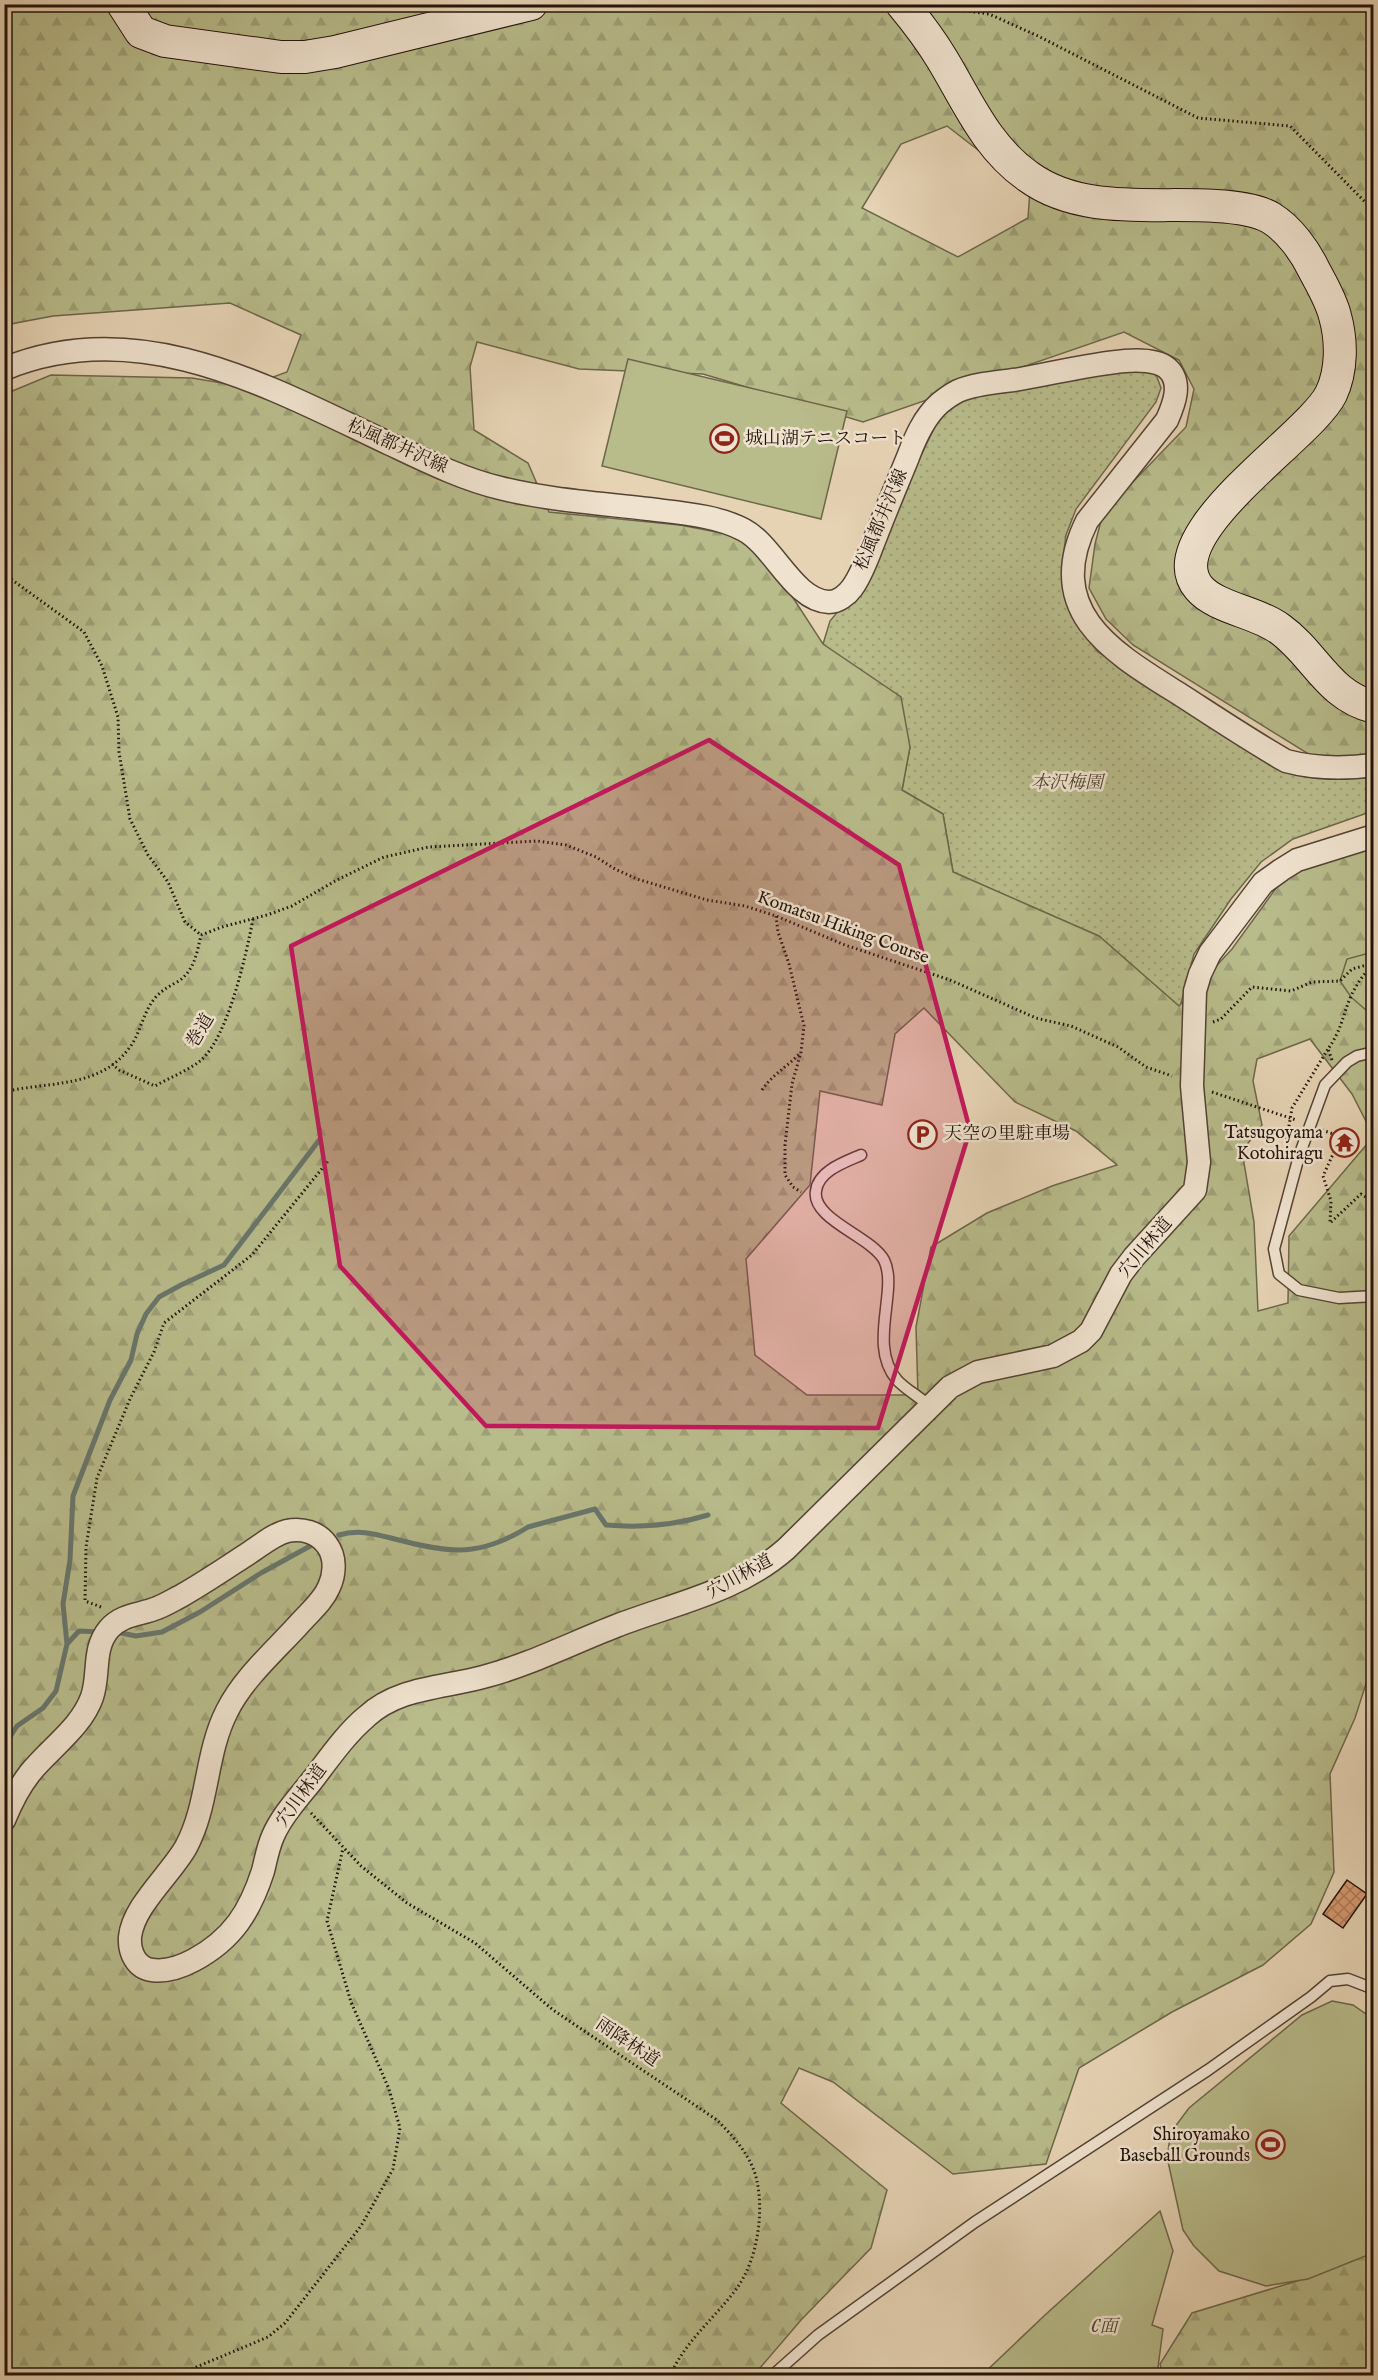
<svg xmlns="http://www.w3.org/2000/svg" width="1378" height="2380" viewBox="0 0 1378 2380" font-family="'IM FELL English','Noto Serif JP',serif">
<style>
.grass{fill:url(#grass-dots);stroke:#6d674a;stroke-width:1.5}
.forest{fill:url(#forest-firs);stroke:#6d674a;stroke-width:1.5;fill-rule:evenodd}
.park{fill:url(#park-tufts);stroke:#6d674a;stroke-width:1.5}
.pitch{fill:#b8bb8a;stroke:#6d674a;stroke-width:1.5}
.lines{fill:none;stroke-linecap:round;stroke-linejoin:round}
.stream{stroke:#68766c;stroke-width:5}
.building{fill:url(#building-cross-hatch);stroke:#22130a;stroke-width:1.5}
.lane-casing{stroke:#534334;stroke-width:13}
.street-casing{stroke:#534334;stroke-width:25}
.secondary-casing{stroke:#22130a;stroke-width:34}
.path{stroke:#22130a;stroke-width:3;stroke-dasharray:1.5 3;stroke-linecap:butt}
.lane{stroke:#efe2ce;stroke-width:10}
.street{stroke:#efe2ce;stroke-width:22}
.secondary{stroke:#efe2ce;stroke-width:32}
.marked{fill:#c2185b;fill-opacity:0.2;stroke:#c2185b;stroke-width:4.5;stroke-linejoin:round}
.labels{text-anchor:middle;dominant-baseline:central;stroke-width:5;stroke-linejoin:round;paint-order:stroke}
.poi-label{font-size:18px;fill:#22130a;stroke:#efe2ce;text-anchor:start}
.street-label{font-size:18px;fill:#22130a;stroke:#efe2ce}
.park-label{font-size:18px;font-style:italic;fill:#4f4530;stroke:#efe2ce}
</style>
<defs>
<pattern id="grass-dots" width="8" height="8" patternUnits="userSpaceOnUse" patternTransform="scale(1.5)"><rect width="8" height="8" fill="#b8bb8a"/><path d="M2 2h.1M6 6h.1" fill="none" stroke="#9ea076" stroke-width="1.8" stroke-linecap="round"/></pattern>
<pattern id="forest-firs" width="22" height="20" patternUnits="userSpaceOnUse" patternTransform="scale(1.5)"><rect width="22" height="20" fill="#b8bb8a"/><path d="M5 1l3.5 6h-7zM16 11l3.5 6h-7z" fill="#9ea076"/></pattern>
<pattern id="park-tufts" width="24" height="20" patternUnits="userSpaceOnUse" patternTransform="scale(1.5)"><rect width="24" height="20" fill="#b8bb8a"/><path d="M3 7l-1-3M5 7V3M7 7l1-3M15 17l-1-3M17 17v-4M19 17l1-3" fill="none" stroke="#9ea076"/></pattern>
<pattern id="building-cross-hatch" width="8" height="8" patternUnits="userSpaceOnUse" patternTransform="scale(1.5)"><rect width="8" height="8" fill="#d79a70"/><path d="M0 0l8 8M0 8l8-8" fill="none" stroke="#ae7c5a"/></pattern>
</defs>
<rect width="100%" height="100%" fill="#e6d3b4"/>
<filter id="stains"><feTurbulence type="fractalNoise" baseFrequency=".00333" numOctaves="4"/><feColorMatrix values="0 0 0 0 .2 0 0 0 0 .09 0 0 0 0 .02 0 0 0 .5 -.17"/></filter>
<radialGradient id="worn" r=".72"><stop offset=".6" stop-color="#630" stop-opacity="0"/><stop offset="1" stop-color="#630" stop-opacity=".3"/></radialGradient>
<path class="grass" d="M 1149,367 L 1157,377 L 1161,388 L 1156,402 L 1076,509 L 1066,535 L 1063,559 L 1063,584 L 1069,609 L 1085,636 L 1098,652 L 1282,770 C 1319,783 1336,778 1373,774 L 1373,811 L 1293,839 L 1261,862 L 1231,899 L 1194,954 L 1180,1007 L 1098,936 L 953,872 L 943,814 L 902,790 L 910,747 L 823,644 L 830,621 L 856,589 L 941,414 L 965,396 Z"/>
<path class="forest" d="M 5,5 L 1373,5 L 1373,757 L 1323,763 L 1133,645 L 1106,619 L 1089,588 L 1095,544 L 1103,513 L 1186,427 L 1194,389 L 1179,360 L 1124,332 L 863,422 L 703,374 L 579,369 L 477,342 L 470,367 L 474,430 L 528,463 L 549,512 L 680,525 L 727,534 L 749,542 L 777,573 L 823,644 L 901,697 L 910,747 L 902,790 L 943,814 L 953,872 L 1099,936 L 1179,1006 L 1232,949 L 1290,869 L 1373,843 L 1373,1135 L 1352,1094 L 1310,1039 L 1257,1059 L 1253,1081 L 1262,1125 L 1242,1151 L 1254,1222 L 1258,1311 L 1288,1303 L 1289,1236 L 1373,1137 L 1373,1662 L 1355,1718 L 1330,1774 L 1334,1872 L 1311,1924 L 1263,1965 L 1172,2012 L 1079,2068 L 1046,2164 L 953,2174 L 833,2082 L 799,2068 L 781,2103 L 887,2190 L 871,2248 L 801,2320 L 754,2375 L 5,2375 L 5,394 L 51,375 L 192,378 L 246,387 L 287,372 L 301,335 L 230,303 L 53,316 L 5,325 ZM 947,126 L 1030,190 L 1028,218 L 958,257 L 862,208 L 901,144 ZM 924,1008 L 1015,1102 L 1076,1131 L 1117,1165 L 1052,1186 L 987,1213 L 931,1247 L 916,1327 L 918,1395 L 807,1395 L 755,1355 L 746,1259 L 810,1185 L 820,1091 L 882,1105 L 895,1034 Z
M 1373,2250 L 1373,2375 L 1163,2375 L 1160,2364 L 1192,2313 L 1297,2281 Z"/>
<path class="park" d="M 1373,952 L 1373,1009 L 1367,1011 L 1351,997 L 1340,981 L 1347,959 Z"/>
<path class="pitch" d="M 628,359 L 847,411 L 821,519 L 602,466 Z
M 1332,2001 L 1353,2005 L 1373,2019 L 1373,2253 L 1308,2279 L 1266,2286 L 1219,2271 L 1194,2246 L 1183,2230 L 1167,2157 L 1171,2132 L 1189,2108 L 1302,2015 Z
M 1160,2211 L 1173,2251 L 1152,2325 L 1163,2329 L 1157,2375 L 982,2375 L 1045,2315 Z"/>
<g class="lines">
<path class="stream" d="M 339,1535 C 361,1528 381,1536 403,1541 C 422,1546 452,1552 472,1549 C 490,1547 513,1537 528,1527 L 595,1509 L 606,1525 C 641,1528 673,1526 708,1515
M 116,1632 L 136,1636 L 162,1632 L 200,1612 L 261,1573 L 312,1545
M 67,1644 L 63,1604 L 70,1560 L 73,1496 L 110,1400 L 131,1360 L 137,1334 L 146,1314 L 159,1297 L 181,1285 L 224,1265 L 320,1139
M 4,1746 L 17,1726 L 43,1708 L 56,1691 L 67,1644 L 79,1631 L 101,1632"/>
</g>
<path class="building" d="M 1347,1880 L 1367,1894 L 1343,1928 L 1323,1914 Z"/>
<g class="lines">
<defs>
<path id="lane" d="M 1374,1052 L 1357,1056 L 1347,1062 L 1325,1085 L 1299,1156 L 1274,1249 L 1279,1274 L 1299,1290 L 1339,1298 L 1374,1296
M 861,1155 C 845,1162 818,1171 816,1191 C 811,1219 872,1237 884,1260 C 899,1290 867,1345 897,1380 C 906,1390 919,1396 929,1406
M 772,2376 L 818,2335 L 975,2222 L 1208,2070 L 1311,1997 L 1330,1981 L 1348,1979 L 1374,1989"/>
<path id="street" d="M 4,369 C 138,313 269,387 388,443 C 424,460 462,479 500,488 C 548,500 598,503 648,509 C 679,513 716,515 744,530 C 774,546 794,601 829,602 C 838,602 847,595 852,588 C 863,573 869,553 876,536 C 886,510 897,484 908,457 C 915,438 924,417 940,403 C 945,399 952,394 958,391 C 976,383 1001,382 1020,379 C 1055,373 1090,364 1125,361 C 1137,360 1157,360 1167,368 C 1183,382 1174,404 1167,420 L 1087,521 C 1041,614 1116,654 1184,697 C 1218,719 1251,741 1286,761 C 1316,769 1343,769 1374,765
M 4,1820 C 11,1803 19,1787 30,1773 C 50,1748 81,1728 92,1697 C 100,1674 92,1649 109,1629 C 122,1614 140,1615 157,1608 C 165,1605 173,1600 181,1596 C 204,1583 226,1568 249,1553 C 260,1546 274,1534 287,1531 C 302,1528 318,1532 327,1545 C 336,1557 335,1574 329,1587 C 323,1601 311,1611 301,1622 C 276,1650 244,1677 227,1711 C 205,1754 209,1804 186,1847 C 171,1874 133,1906 130,1937 C 129,1952 136,1968 152,1970 C 167,1972 181,1967 194,1960 C 233,1939 250,1911 263,1871 C 266,1859 268,1847 273,1836 C 282,1815 300,1796 314,1778 C 330,1757 346,1734 366,1717 C 398,1687 443,1688 483,1677 C 529,1665 572,1643 616,1626 C 675,1603 737,1592 786,1549 L 950,1387 L 978,1372 L 1053,1356 L 1081,1341 L 1091,1331 L 1121,1274 L 1134,1257 L 1195,1190 L 1199,1162 L 1192,1086 L 1195,991 L 1200,974 L 1210,953 L 1263,883 L 1281,870 L 1297,860 L 1374,836"/>
<path id="secondary" d="M 123,4 L 141,32 L 165,41 L 281,57 L 305,57 L 335,52 L 531,4
M 902,4 C 917,22 930,39 942,59 C 968,102 986,147 1029,177 C 1082,215 1154,202 1216,206 C 1233,207 1256,209 1271,218 C 1289,229 1305,251 1314,270 C 1322,285 1331,300 1335,316 C 1342,341 1342,371 1331,394 C 1310,437 1154,535 1199,588 C 1216,608 1257,612 1280,629 C 1315,654 1328,696 1374,707"/>
</defs>
<use href="#lane" class="lane-casing"/>
<use href="#street" class="street-casing"/>
<use href="#secondary" class="secondary-casing"/>
<path class="path" d="M 938,7 L 989,14 L 1038,36 L 1198,118 L 1290,126 L 1374,211
M 4,574 L 84,632 L 102,666 L 118,717 L 119,752 L 130,819 L 148,855 L 168,882 L 185,922 L 201,935
M 776,916 L 778,932 L 789,964 L 804,1026 L 801,1052 L 792,1084 L 785,1145 L 785,1175 L 793,1187 L 801,1192
M 201,935 L 222,927 L 267,915 L 292,906 L 337,880 L 384,857 L 429,847 L 537,841 L 566,845 L 596,857 L 615,869 L 637,879 L 707,900 L 745,906 L 776,916 L 845,945 L 950,980 L 1036,1018 L 1071,1026 L 1118,1047 L 1146,1067 L 1172,1076
M 1213,1022 L 1221,1019 L 1252,987 L 1291,991 L 1312,982 L 1340,981 L 1352,969 L 1374,963
M 1332,1060 L 1328,1049 C 1342,1029 1342,1017 1351,996 C 1356,985 1364,974 1372,965
M 112,1064 L 119,1070 L 155,1086 C 169,1078 187,1071 200,1061 C 228,1038 246,955 253,919
M 762,1090 C 772,1075 787,1067 799,1054
M 4,1092 C 49,1081 100,1089 130,1047 C 141,1032 143,1012 155,998 C 162,990 168,987 177,982 C 194,972 197,953 201,935
M 1212,1092 L 1296,1120
M 1322,1130 L 1336,1135 L 1334,1152 L 1323,1176 L 1331,1201 L 1330,1223 L 1361,1194 L 1374,1202
M 1286,1144 L 1292,1108 L 1328,1049
M 101,1607 L 85,1601 L 86,1547 L 97,1478 L 130,1399 L 154,1352 L 164,1323 L 252,1255 L 329,1160
M 311,1813 L 361,1866 L 407,1903 L 475,1943 L 553,2010 L 717,2120 C 734,2137 752,2157 757,2181 C 764,2215 757,2260 737,2288 C 715,2318 685,2341 670,2376
M 175,2376 L 268,2337 L 285,2323 L 361,2226 L 393,2169 L 400,2128 L 389,2089 L 351,2002 L 327,1921 L 343,1848"/>
<use href="#lane" class="lane"/>
<use href="#street" class="street"/>
<use href="#secondary" class="secondary"/>
</g>
<path class="marked" d="M 709,740 L 899,865 L 970,1130 L 878,1428 L 486,1426 L 340,1266 L 291,946 Z"/>
<defs>
<symbol id="stadium-ring" viewBox="-11 -11 22 22"><circle r="9.5" fill="#efe2ce" stroke="#8f2418" stroke-width="1.5"/><path d="M0-5a6.5 5 0 1 0 0 10a6.5 5 0 1 0 0-10ZM-3.5-1.8h7v3.6h-7Z" fill="#8f2418"/></symbol>
<symbol id="parking-ring" viewBox="-11 -11 22 22"><circle r="9.5" fill="#efe2ce" stroke="#8f2418" stroke-width="1.5"/><path d="M-3.5-5.5H1a3.5 3.5 0 0 1 0 7H-1V5.5H-3.5ZM-1-3.4V-.6H.8a1.4 1.4 0 0 0 0-2.8Z" fill="#8f2418"/></symbol>
<symbol id="temple-ring" viewBox="-11 -11 22 22"><circle r="9.5" fill="#efe2ce" stroke="#8f2418" stroke-width="1.5"/><path d="M0-6L5-2H3V0L6.5 2.5H4V6H1.5V3h-3V6H-4V2.5H-6.5L-3 0V-2H-5Z" fill="#8f2418"/></symbol>
</defs>
<g fill-rule="evenodd">
<use href="#stadium-ring" x="708" y="422" width="33" height="33"/>
<use href="#parking-ring" x="906" y="1118" width="33" height="33"/>
<use href="#temple-ring" x="1328" y="1126" width="33" height="33"/>
<use href="#stadium-ring" x="1254" y="2128" width="33" height="33"/>
</g>
<g class="labels">
<g class="poi-label">
<text x="745" y="439">城山湖テニスコート</text>
<text x="1323" y="1133" text-anchor="end">Tatsugoyama<tspan x="1323" dy="21">Kotohiragu</tspan></text>
<text x="944" y="1134">天空の里駐車場</text>
<text x="1250" y="2135" text-anchor="end">Shiroyamako<tspan x="1250" dy="21">Baseball Grounds</tspan></text>
</g>
<g class="street-label">
<text transform="translate(397 447) rotate(24)">松風都井沢線</text>
<text transform="translate(882 520) rotate(-67)">松風都井沢線</text>
<text transform="translate(843 928) rotate(20)">Komatsu Hiking Course</text>
<text transform="translate(201 1031) rotate(-59)">巻道</text>
<text transform="translate(1146 1248) rotate(-50)">穴川林道</text>
<text transform="translate(740 1577) rotate(-29)">穴川林道</text>
<text transform="translate(302 1796) rotate(-54)">穴川林道</text>
<text transform="translate(627 2043) rotate(34)">雨降林道</text>
</g>
<g class="park-label">
<text x="1067" y="783">本沢梅園</text>
<text x="1104" y="2327">C面</text>
</g>
</g>
<rect width="1378" height="2380" fill="none" stroke="#e6d3b4" stroke-width="24"/>
<rect x="6" y="6" width="1366" height="2368" fill="none" stroke="#22130a" stroke-width="3"/>
<rect x="12" y="12" width="1354" height="2356" fill="none" stroke="#22130a" stroke-width="1.5"/>
<rect width="100%" height="100%" filter="url(#stains)"/>
<rect width="100%" height="100%" fill="url(#worn)"/>
</svg>
